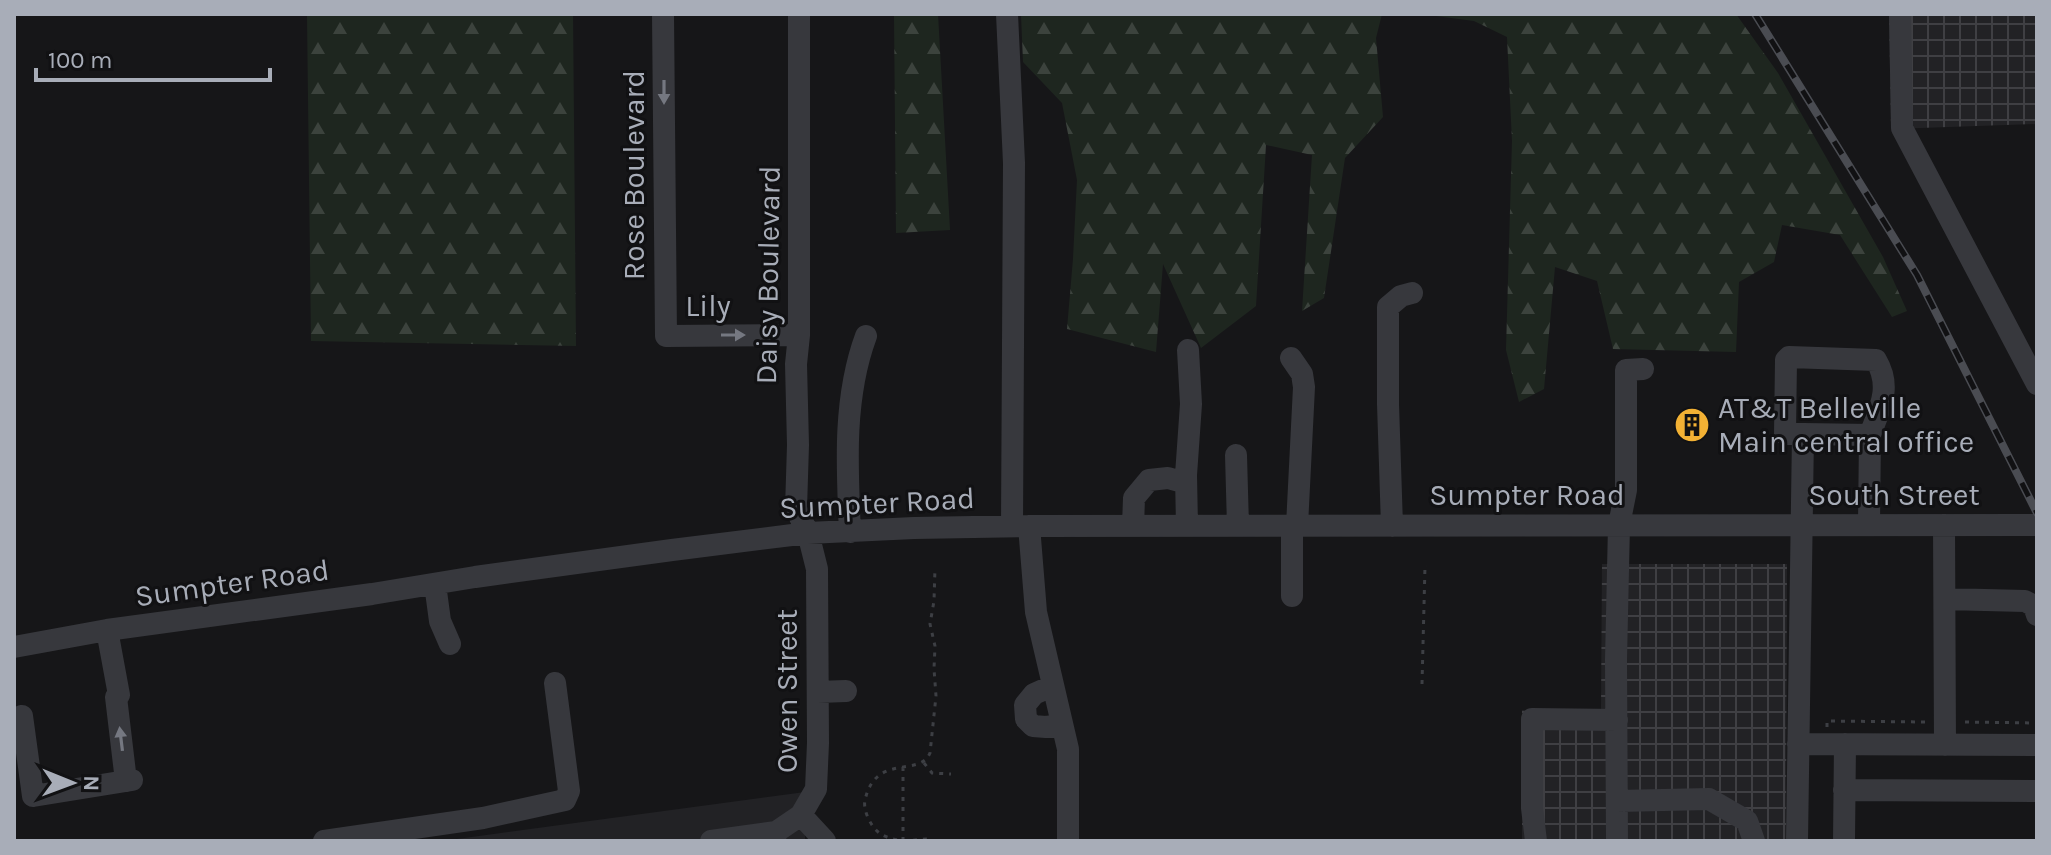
<svg xmlns="http://www.w3.org/2000/svg" width="2051" height="855" viewBox="0 0 2051 855" font-family="Karla,sans-serif">
<style>
.built{fill:#222225}
.industrial{fill:url(#industrial-grid)}
.forest{fill:url(#forest-firs)}
.lines{fill:none;stroke-linecap:round;stroke-linejoin:round}
.path{stroke:#3d3f44;stroke-width:3;stroke-dasharray:4 6;stroke-linecap:butt}
.minor{stroke:#37383d;stroke-width:22}
.rail-casing{stroke:#4a4c52;stroke-width:8}
.rail{stroke:#111113;stroke-width:5;stroke-dasharray:15;stroke-linecap:butt}
.oneway{fill:#757881}
.labels{text-anchor:middle;dominant-baseline:central;stroke-width:6;stroke-linejoin:round;paint-order:stroke}
.street-label{font-size:30px;fill:#a8adb8;stroke:#111113}
.poi-label{font-size:30px;fill:#a8adb8;stroke:#111113;text-anchor:start}
</style>
<defs>
<pattern id="industrial-grid" width="8" height="8" patternUnits="userSpaceOnUse" patternTransform="scale(2)"><rect width="8" height="8" fill="#222225"/><path d="M0 4h8M4 0v8" fill="none" stroke="#3f3f43"/></pattern>
<pattern id="forest-firs" width="22" height="20" patternUnits="userSpaceOnUse" patternTransform="scale(2)"><rect width="22" height="20" fill="#1e261f"/><path d="M5 1l3.5 6h-7zM16 11l3.5 6h-7z" fill="#3c433d"/></pattern>
</defs>
<rect width="100%" height="100%" fill="#161618"/>
<path class="built" d="M 805,792 L 805,841 L 442,841 Z"/>
<path class="industrial" d="M 1889,14 L 2037,14 L 2037,124 L 1891,129 Z
M 1602,564 L 1787,564 L 1786,841 L 1522,841 L 1522,710 L 1601,710 Z"/>
<path class="forest" d="M 307,14 L 573,14 L 576,346 L 311,341 Z
M 894,14 L 938,14 L 950,230 L 896,233 Z
M 1021,14 L 1382,14 L 1376,38 L 1383,117 L 1345,158 L 1324,298 L 1302,311 L 1312,155 L 1266,145 L 1256,306 L 1201,348 L 1163,264 L 1156,352 L 1067,329 L 1073,259 L 1077,180 L 1062,103 L 1023,62 Z
M 1421,14 L 1736,14 L 1778,73 L 1883,257 L 1907,311 L 1892,317 L 1840,235 L 1782,225 L 1774,262 L 1739,282 L 1736,352 L 1613,349 L 1597,281 L 1555,267 L 1544,389 L 1519,402 L 1506,350 L 1512,141 L 1507,37 L 1474,21 Z"/>
<g class="lines">
<path class="path" d="M 1422,684 L 1425,566 L 1427,566
M 1965,722 L 2037,723
M 1827,727 L 1827,721 L 1925,722
M 924,763 L 932,773 L 951,774
M 903,767 L 903,841 C 892,839 882,837 875,829 C 869,822 863,809 865,800 C 876,752 920,778 930,753 L 936,696 L 934,669 L 935,646 L 930,624 L 934,601 L 935,568
M 903,841 L 927,839"/>
<path class="minor" d="M 663,14 L 666,336 L 799,335
M 1007,14 L 1014,163 L 1012,526
M 1900,14 L 1902,128 L 2037,384
M 1291,358 L 1302,374 L 1304,387 L 1297,526
M 1803,434 L 1785,434 L 1786,360 L 1789,357 L 1876,360 C 1892,387 1880,408 1870,435
M 1236,455 L 1238,526
M 1944,525 L 1945,745
M 1029,526 L 1036,612 L 1068,749 L 1068,841
M 1133,526 L 1134,498 L 1149,480 L 1168,478 L 1186,483
M 1187,526 L 1186,475 L 1191,404 L 1188,350
M 1392,526 L 1388,404 L 1388,307 L 1401,296 L 1412,293
M 850,532 C 847,467 843,398 866,336
M 435,584 L 440,621 L 450,644
M 1292,596 L 1292,526
M 1945,599 L 2025,601 L 2034,606 L 2037,615
M 107,630 L 119,695
M 14,647 L 107,630 L 372,594 L 475,577 L 672,550 L 808,533 L 914,528 L 1029,526 L 2037,525
M 1052,686 L 1034,694 L 1025,705 L 1026,719 L 1033,726 L 1046,727 L 1062,725
M 818,692 L 846,691
M 116,697 L 126,781
M 22,716 L 33,796 L 132,780
M 1798,744 L 2037,745
M 1844,790 L 2037,791
M 1617,801 L 1709,799 L 1747,821 L 1754,841
M 801,815 L 825,841
M 776,832 L 801,815 L 816,789 L 818,743 L 817,569 L 808,533 L 796,509 L 798,445 L 796,364 L 799,335 L 799,14
M 324,841 L 483,818 L 565,800 L 569,791 L 555,683
M 711,841 L 776,832 L 775,841
M 1536,841 L 1532,808 L 1532,719 L 1617,720
M 1617,841 L 1616,660 L 1619,525 L 1626,490 L 1626,370 L 1643,369
M 1797,841 L 1803,434 L 1870,435 L 1869,524
M 1844,841 L 1845,744"/>
<defs>
<path id="rail" d="M 1755,14 L 1917,275 L 2037,513"/>
</defs>
<use href="#rail" class="rail-casing"/>
<use href="#rail" class="rail"/>
</g>
<defs><path id="oneway-solid" d="M-6-.8H1V-3.2L6.5 0L1 3.2V.8H-6Z" transform="scale(2)"/></defs>
<g class="oneway">
<use href="#oneway-solid" transform="translate(664 92) rotate(90)"/>
<use href="#oneway-solid" transform="translate(733 335)"/>
<use href="#oneway-solid" transform="translate(121 739) rotate(-97)"/>
</g>
<defs>
<symbol id="building-disc" viewBox="-11 -11 22 22"><circle r="9.5" fill="#f2b134" stroke="#111113"/><path d="M-4-6H4V6H1V3H-1V6H-4ZM-2.5-4.3h1.7v1.8h-1.7ZM.8-4.3h1.7v1.8H.8ZM-2.5-1h1.7V.8h-1.7ZM.8-1h1.7V.8H.8Z" fill="#111"/></symbol>
</defs>
<g fill-rule="evenodd">
<use href="#building-disc" x="1672" y="405" width="40" height="40"/>
</g>
<g class="labels">
<g class="street-label">
<text transform="translate(634 175) rotate(-90)">Rose Boulevard</text>
<text transform="translate(768 275) rotate(-89)">Daisy Boulevard</text>
<text x="708" y="306">Lily</text>
<text x="1527" y="495">Sumpter Road</text>
<text x="1894" y="495">South Street</text>
<text transform="translate(877 503) rotate(-3)">Sumpter Road</text>
<text transform="translate(232 583) rotate(-8)">Sumpter Road</text>
<text transform="translate(787 691) rotate(-90)">Owen Street</text>
</g>
<g class="poi-label">
<text x="1718" y="408">AT&amp;T Belleville<tspan x="1718" dy="34">Main central office</tspan></text>
</g>
</g>
<rect width="2051" height="855" fill="none" stroke="#a8adb8" stroke-width="32"/>
<g transform="translate(72 783) rotate(91)" stroke="#111113" stroke-width="6" paint-order="stroke">
<path d="M0-6L14 30L0 20L-14 30Z" fill="#a8adb8"/>
<text y="-12" font-size="22" font-weight="bold" text-anchor="middle" fill="#a8adb8">N</text>
</g>
<path d="M36 68v12h234v-12" fill="none" stroke="#a8adb8" stroke-width="4"/>
<text x="48" y="68" font-size="24" fill="#a8adb8" stroke="#111113" stroke-width="6" paint-order="stroke">100 m</text>
</svg>
